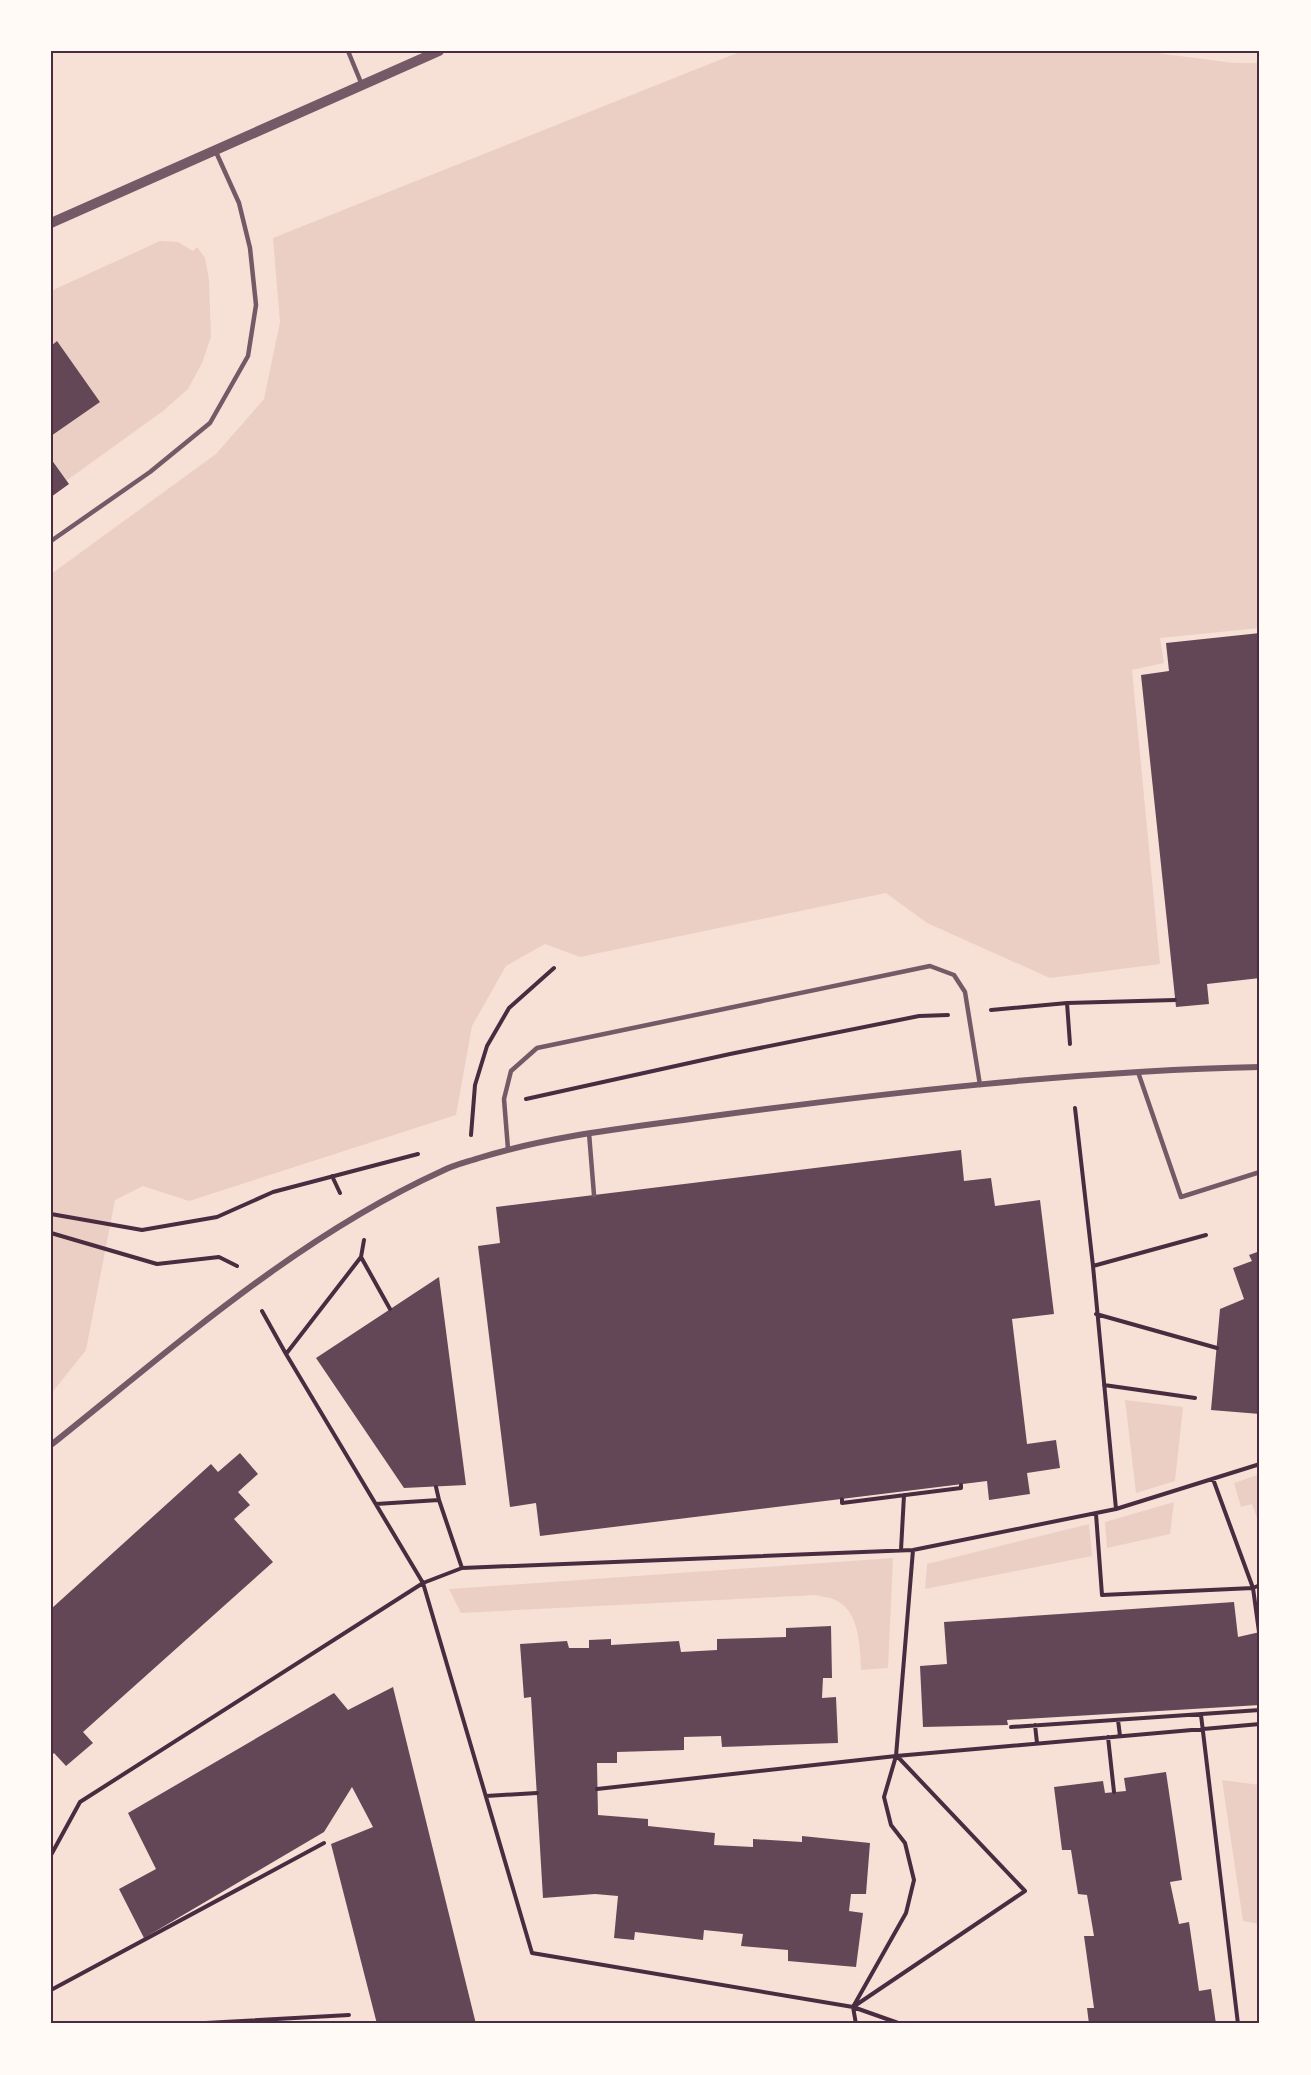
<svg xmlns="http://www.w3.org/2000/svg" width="1311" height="2075" viewBox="0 0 1311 2075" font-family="'Alegreya Sans',sans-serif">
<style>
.green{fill:#ebcfc5}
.building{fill:#644757}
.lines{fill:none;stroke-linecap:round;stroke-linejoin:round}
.path{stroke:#4a2c40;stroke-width:4}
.service{stroke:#755966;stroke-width:4.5}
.minor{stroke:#755966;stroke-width:6}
.tertiary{stroke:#755966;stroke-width:10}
.neatline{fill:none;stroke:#4a2c40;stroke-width:2}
</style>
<rect width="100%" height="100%" fill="#f7e1d7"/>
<path class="green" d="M 742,51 L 1141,51 L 1234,63 L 1260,63 L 1260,628 L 1160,638 L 1164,663 L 1132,670 L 1160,964 L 1050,978 L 927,923 L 886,893 L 580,957 L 545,944 L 506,966 L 472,1026 L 456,1115 L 189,1201 L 143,1186 L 115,1200 L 86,1350 L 51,1394 L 51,574 L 216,454 L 264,399 L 280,322 L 273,238 Z
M 160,241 L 178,242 L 193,251 L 197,247 L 205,258 L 209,280 L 211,337 L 202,363 L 188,389 L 163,411 L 66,481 L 51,459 L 51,436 L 100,402 L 57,342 L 51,346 L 51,291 Z
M 1125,1400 L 1183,1407 L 1175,1481 L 1136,1493 Z
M 1260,1474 L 1260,1527 L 1252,1504 L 1241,1507 L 1234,1483 Z
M 1174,1502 L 1170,1534 L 1107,1548 L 1105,1522 Z
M 1089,1524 L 1092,1556 L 925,1589 L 927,1564 Z
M 893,1558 L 888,1668 L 861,1670 C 860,1649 860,1615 839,1602 C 834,1598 823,1597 816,1595 L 461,1613 L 449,1589 Z
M 1222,1780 L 1260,1785 L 1260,1924 L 1243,1921 Z"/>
<path class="building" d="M 57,341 L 100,402 L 51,436 L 51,346 Z
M 51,459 L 69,484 L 51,497 Z
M 1260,633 L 1260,978 L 1207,984 L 1209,1004 L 1176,1007 L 1141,675 L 1169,671 L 1166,643 Z
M 961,1150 L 964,1181 L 991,1178 L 995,1206 L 1040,1200 L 1054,1314 L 1012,1319 L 1027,1444 L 1056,1440 L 1060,1468 L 1027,1473 L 1030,1494 L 989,1500 L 987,1481 L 540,1536 L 536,1503 L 510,1507 L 478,1246 L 500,1243 L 496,1207 Z
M 1260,1251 L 1260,1414 L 1211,1410 L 1220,1309 L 1244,1299 L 1233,1268 L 1252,1261 L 1249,1255 Z
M 439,1277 L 466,1485 L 404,1488 L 316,1358 Z
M 240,1453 L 258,1474 L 238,1492 L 250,1505 L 234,1519 L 273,1562 L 83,1732 L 93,1743 L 66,1766 L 54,1753 L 51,1756 L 51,1609 L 211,1464 L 218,1472 Z
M 1234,1602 L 1238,1637 L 1260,1632 L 1260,1705 L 1007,1720 L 1008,1725 L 923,1727 L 920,1666 L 947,1664 L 944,1622 Z
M 831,1626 L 832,1678 L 823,1678 L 822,1698 L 836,1697 L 838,1743 L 722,1747 L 721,1736 L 684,1737 L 684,1750 L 617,1752 L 617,1763 L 597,1763 L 598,1815 L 648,1819 L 648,1826 L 715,1833 L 714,1845 L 753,1847 L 753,1839 L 802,1842 L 802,1836 L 870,1843 L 866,1894 L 851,1894 L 849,1911 L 863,1913 L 856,1967 L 788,1961 L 788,1950 L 741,1946 L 743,1934 L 704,1930 L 703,1940 L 635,1932 L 634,1940 L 614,1938 L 618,1896 L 595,1894 L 543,1898 L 531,1697 L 524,1698 L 520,1644 L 567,1641 L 569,1648 L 589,1648 L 589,1640 L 611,1639 L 611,1645 L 679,1641 L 681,1652 L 717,1650 L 717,1639 L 786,1637 L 786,1628 Z
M 393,1687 L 476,2024 L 377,2024 L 331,1844 L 373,1827 L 352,1787 L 324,1832 L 144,1938 L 119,1889 L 156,1869 L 128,1813 L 334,1693 L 348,1710 Z
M 1166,1772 L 1182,1880 L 1170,1882 L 1179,1924 L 1189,1922 L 1199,1991 L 1211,1989 L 1216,2024 L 1089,2024 L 1087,2008 L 1094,2008 L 1084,1936 L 1094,1936 L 1087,1895 L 1078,1894 L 1071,1850 L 1062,1850 L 1054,1787 L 1103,1781 L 1105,1793 L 1126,1791 L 1124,1778 Z"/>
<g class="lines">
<path class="path" d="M 1067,1003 L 1070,1044
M 991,1010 L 1067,1003 L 1175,1000
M 526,1099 L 730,1054 L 919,1016 L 948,1015
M 1075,1108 L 1093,1266 L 1116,1509
M 471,1135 L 475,1085 L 487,1046 L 509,1008 L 554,968
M 332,1176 L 340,1193
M 51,1214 L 142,1230 L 217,1217 L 273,1192 L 418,1154
M 51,1233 L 157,1264 L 219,1257 L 237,1266
M 364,1240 L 361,1257 L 286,1354 L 423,1583 L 532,1953 L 853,2007
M 361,1257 L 390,1309
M 1093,1266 L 1206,1235
M 262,1311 L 286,1354
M 1096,1314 L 1217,1348
M 1104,1385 L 1195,1398
M 1213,1479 L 1253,1588 L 1259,1632
M 436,1487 L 439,1500
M 842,1499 L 842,1503 L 961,1488 L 961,1485
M 376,1504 L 439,1500 L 462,1568
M 1096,1514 L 1102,1595 L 1253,1588 L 1260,1585
M 901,1550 L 904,1495
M 1201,1715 L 1238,2024
M 1118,1720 L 1120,1736
M 1035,1725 L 1037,1743
M 1011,1727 L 1260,1710
M 1108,1737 L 1114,1792
M 897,1756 L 1025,1891 L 853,2007 L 901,2024
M 597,1789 L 896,1756 L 1260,1724
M 486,1796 L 537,1793
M 51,1855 L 80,1802 L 423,1583 L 462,1568 L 913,1550 L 1116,1509 L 1260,1464
M 51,1990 L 324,1843
M 187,2024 L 349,2015
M 856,2024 L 853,2007 L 906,1913 L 914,1880 L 905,1843 L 891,1825 L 884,1797 L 896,1756 L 913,1550"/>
<path class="service" d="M 348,51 L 362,85
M 51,541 L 150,472 L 210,423 L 248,356 L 256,305 L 250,248 L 239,203 L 216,152
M 1138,1072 L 1181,1197 L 1260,1172
M 589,1133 L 594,1195
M 508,1149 L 504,1099 L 511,1071 L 537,1048 L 930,966 L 954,975 L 965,992 L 980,1085"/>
<path class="minor" d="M 51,1445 C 175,1346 297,1237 442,1171 C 454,1165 467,1162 479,1158 C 550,1136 625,1128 698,1118 C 884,1093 1072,1071 1260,1067"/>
<path class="tertiary" d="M 51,223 L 439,51"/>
</g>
<rect width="1311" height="2075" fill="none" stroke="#fffaf5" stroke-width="105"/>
<rect x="52" y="52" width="1206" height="1970" class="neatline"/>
</svg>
